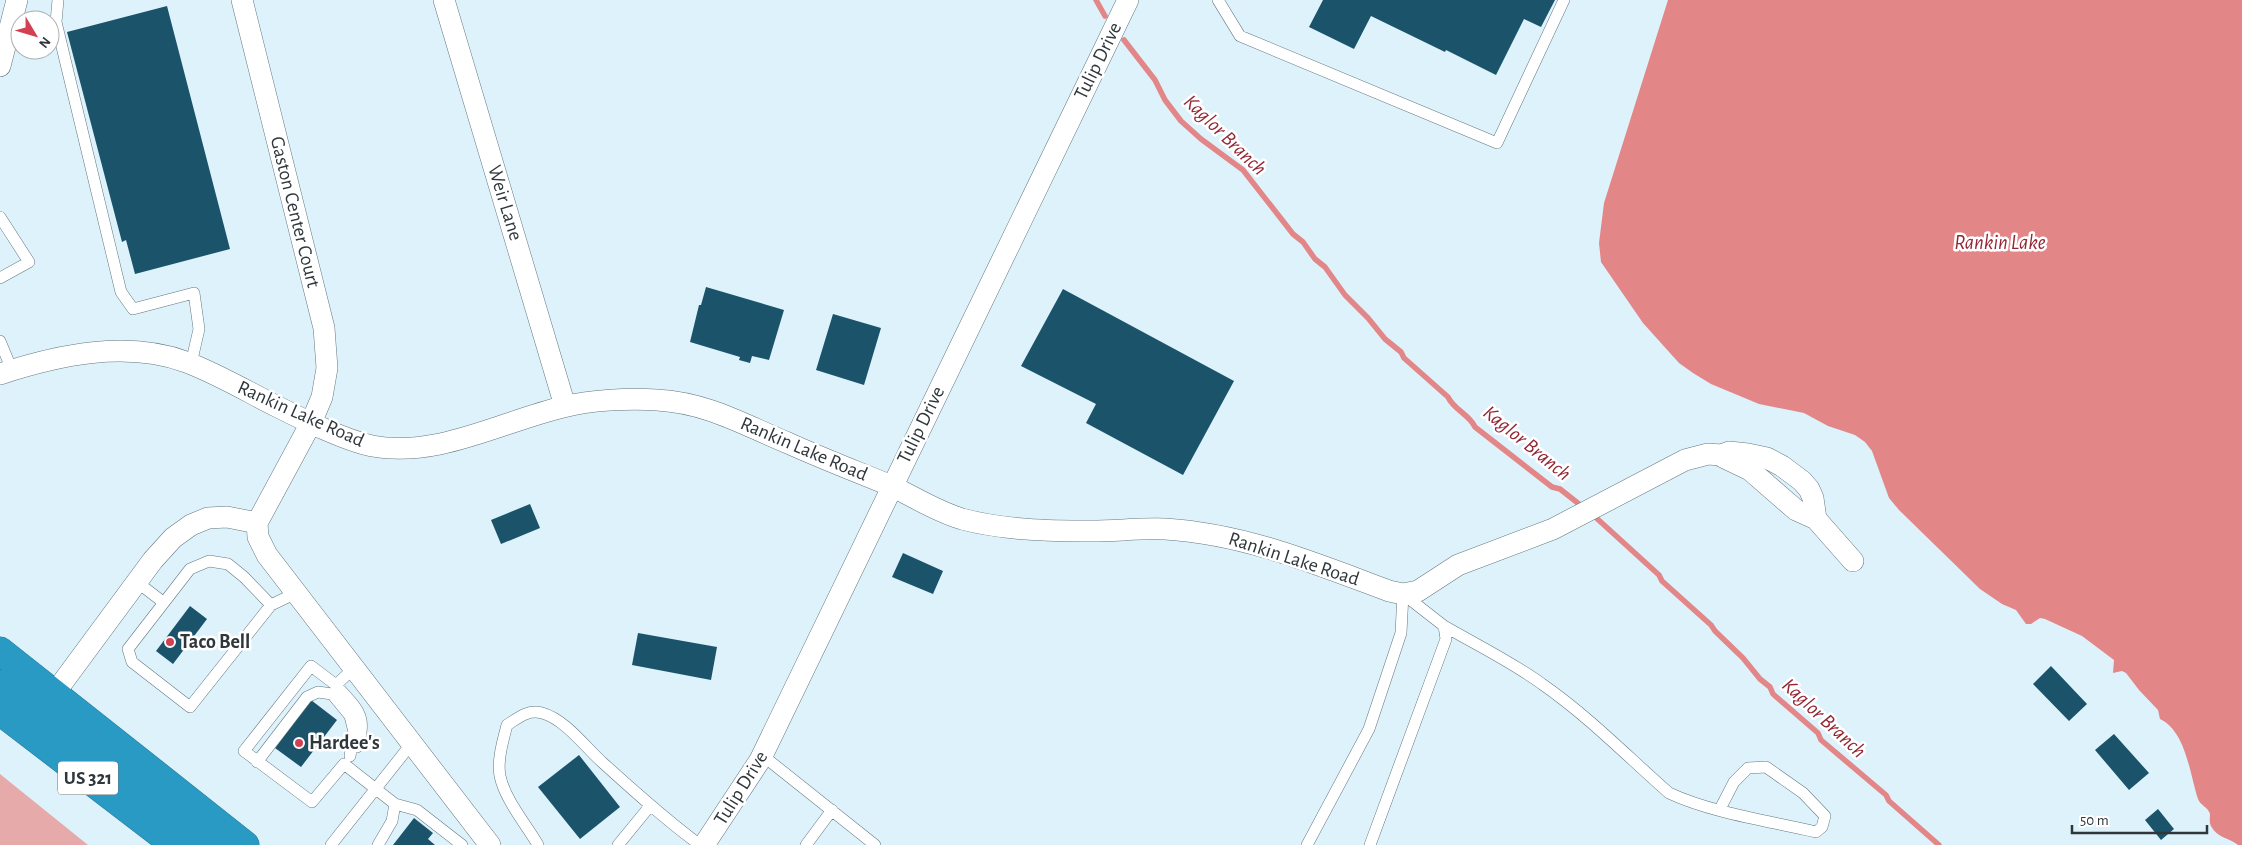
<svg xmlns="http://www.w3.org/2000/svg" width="2242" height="845" viewBox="0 0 2242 845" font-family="'Alegreya Sans',sans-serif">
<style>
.green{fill:#e6aaaa}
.water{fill:#e38688}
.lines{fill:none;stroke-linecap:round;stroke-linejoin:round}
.stream{stroke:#e38688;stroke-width:5.5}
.building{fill:#1b546a}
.lane-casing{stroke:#65777f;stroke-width:12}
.street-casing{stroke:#65777f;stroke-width:22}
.highway-casing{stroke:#2b7794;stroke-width:29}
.lane{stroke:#fff;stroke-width:11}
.street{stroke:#fff;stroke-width:21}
.highway{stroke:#299ac4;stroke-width:28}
.poi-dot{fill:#d14151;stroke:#fff;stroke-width:2}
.labels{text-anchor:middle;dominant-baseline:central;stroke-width:5;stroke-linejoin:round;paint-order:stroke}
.shield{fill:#fff;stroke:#6d7376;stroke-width:1}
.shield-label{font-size:19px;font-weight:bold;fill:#2f373b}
.street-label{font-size:20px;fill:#2f373b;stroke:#fff}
.poi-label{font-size:20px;font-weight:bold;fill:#2f373b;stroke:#fff;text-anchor:start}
.water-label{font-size:21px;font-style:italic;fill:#942634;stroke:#fff}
</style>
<rect width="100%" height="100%" fill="#ddf2fb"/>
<path class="green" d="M 0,774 L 88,845 L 0,845 Z"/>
<path class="water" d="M 1668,0 L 2242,0 L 2242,845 L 2238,845 C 2230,838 2217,838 2211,826 C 2209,822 2210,818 2210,814 C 2208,807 2200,805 2198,799 C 2190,775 2186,731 2160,719 L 2158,710 L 2139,690 L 2126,673 L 2122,671 L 2113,673 L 2114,660 L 2082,636 L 2045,619 L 2040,618 L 2031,624 L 2026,624 L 2016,610 L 2002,604 L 1980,589 L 1899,510 L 1889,498 L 1872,451 L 1865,442 L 1855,435 L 1828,426 L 1804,413 L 1759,404 L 1711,384 L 1693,373 L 1679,363 L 1643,323 L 1601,262 L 1599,243 L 1604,203 Z"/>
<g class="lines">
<path class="stream" d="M 1096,0 L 1105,16
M 1124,40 L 1155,80 L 1165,100 L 1181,121 L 1201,139 L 1243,170 L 1293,234 L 1303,242 L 1315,259 L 1325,267 L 1345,295 L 1368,318 L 1385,339 L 1401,352 L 1404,358 L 1448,397 C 1454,410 1469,414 1475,427 L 1552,487 L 1560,489 L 1584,508
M 1592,514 L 1659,575 L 1662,581 L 1711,625 L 1715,631 L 1743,658 L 1760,679 L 1770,687 L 1773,694 L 1818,733 L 1821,740 L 1886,795 L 1889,801 L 1939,845"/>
</g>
<path class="building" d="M 1323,0 L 1555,0 L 1541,27 L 1524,19 L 1496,75 L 1446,50 L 1445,52 L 1371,16 L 1354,49 L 1309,27 Z
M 167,6 L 230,249 L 135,274 L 126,240 L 122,242 L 67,32 Z
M 706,287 L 784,310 L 769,360 L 752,356 L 750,363 L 739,360 L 740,357 L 690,342 L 699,305 L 701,305 Z
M 1063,289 L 1234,381 L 1183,475 L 1086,423 L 1096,404 L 1021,366 Z
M 833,314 L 881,328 L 864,385 L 816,370 Z
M 530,504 L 540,528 L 501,544 L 491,520 Z
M 903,553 L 943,571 L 933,594 L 892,577 Z
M 190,606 L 207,619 L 173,664 L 156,651 Z
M 638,633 L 717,647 L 711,680 L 632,665 Z
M 2051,666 L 2087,704 L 2069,721 L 2033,684 Z
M 311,700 L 337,720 L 301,767 L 275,748 Z
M 2114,734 L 2149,773 L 2129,790 L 2095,750 Z
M 579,755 L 620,807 L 580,839 L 538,787 Z
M 2158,809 L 2174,829 L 2161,840 L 2145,820 Z
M 414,818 L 433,833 L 428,839 L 435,845 L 393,845 Z"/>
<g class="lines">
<defs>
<path id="lane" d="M 58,0 L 56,22 L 121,292 L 133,309 L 194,293 L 199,329 L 191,364
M 1218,0 L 1240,36 L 1497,143 L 1564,0
M 0,217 L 29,262 L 0,278
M 0,341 L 12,370
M 137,582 L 163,602
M 271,605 L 244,577 L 228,564 L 209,561 L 190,569 L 128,649 L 132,662 L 190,707 L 271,605 L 296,593
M 1444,626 C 1477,645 1512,662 1542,684 C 1588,716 1627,756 1669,793 C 1712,813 1769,821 1816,832 L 1822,827 L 1825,816 L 1803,793 L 1766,767 L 1748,768 L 1734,782 L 1720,809
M 354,668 L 336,685 L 311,666 L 244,751 L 312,802 L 344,764 L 395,804 L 392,821 L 378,845
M 336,685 C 356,708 369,715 357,747
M 762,755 L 875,845
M 257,762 L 307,697 L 318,692 L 332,694 L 350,716 L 354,732 L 350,756
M 395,804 L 417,810 L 462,845
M 331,845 L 412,743
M 538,845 C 526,824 505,800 500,776 C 497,761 503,740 507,725 C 518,718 528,709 542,713 C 565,719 586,748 603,763 C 635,792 666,820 700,845
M 618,845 L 650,806
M 806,845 L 832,810
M 1307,845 L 1369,729 L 1401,633 L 1403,594
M 1370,845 L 1446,639 L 1444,626 L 1403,594"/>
<path id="street" d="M 242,0 L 324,328 L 327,368 L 322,397 L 311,423 L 257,523 L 258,537 L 267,555 L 490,845
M 444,0 L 565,406
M 0,66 L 17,0
M 0,374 C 58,355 126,340 186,362 C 216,373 248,392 278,407 C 304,420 344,440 372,446 C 438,458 500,422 563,407 C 590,400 629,398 657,400 C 708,403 742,424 788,443 C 821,458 855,471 889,485 C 913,496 935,511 962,519 C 1003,530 1049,531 1092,531 C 1116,531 1141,528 1165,529 C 1245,534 1314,563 1389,591 L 1403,594 L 1418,591 L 1458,565 L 1553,529 L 1685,460 L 1708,454 L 1721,455 L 1729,452 L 1748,454 L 1767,458 L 1782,466 L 1802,481 L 1809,489 L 1813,498 L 1816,519
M 1723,457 L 1750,470 L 1796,510 L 1816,519 L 1853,561
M 54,694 L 153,560 L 173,538 L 191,525 L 208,518 L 227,517 L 257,523
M 704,845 L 760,760 L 1128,0"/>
<path id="highway" d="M 0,651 L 245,845
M 0,684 L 96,759 L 213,845
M 0,711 L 175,845"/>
</defs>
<use href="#lane" class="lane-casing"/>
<use href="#street" class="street-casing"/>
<use href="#highway" class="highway-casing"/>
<use href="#lane" class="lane"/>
<use href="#street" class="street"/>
<use href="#highway" class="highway"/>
</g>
<g class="poi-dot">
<circle cx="170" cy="642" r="5"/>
<circle cx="299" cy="743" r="5"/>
</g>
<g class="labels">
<rect class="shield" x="58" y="761.5" width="60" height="33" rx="4"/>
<g class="shield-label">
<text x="88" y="778">US 321</text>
</g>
<g class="street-label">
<text transform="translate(1098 61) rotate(-64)">Tulip Drive</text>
<text transform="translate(505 203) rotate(73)">Weir Lane</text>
<text transform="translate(295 212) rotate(76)">Gaston Center Court</text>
<text transform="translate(301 414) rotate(24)">Rankin Lake Road</text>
<text transform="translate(921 425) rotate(-64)">Tulip Drive</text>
<text transform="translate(804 449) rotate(23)">Rankin Lake Road</text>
<text transform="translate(1294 559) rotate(18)">Rankin Lake Road</text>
<text transform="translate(741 788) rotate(-58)">Tulip Drive</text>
</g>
<g class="poi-label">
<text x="180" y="642">Taco Bell</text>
<text x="309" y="743">Hardee's</text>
</g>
<g class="water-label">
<text transform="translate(1225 135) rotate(44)">Kaglor Branch</text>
<text x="2000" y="242">Rankin Lake</text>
<text transform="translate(1527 443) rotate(39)">Kaglor Branch</text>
<text transform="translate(1824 718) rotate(43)">Kaglor Branch</text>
</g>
</g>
<g transform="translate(35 35) rotate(128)"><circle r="24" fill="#ffffff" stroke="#acafb1"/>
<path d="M0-4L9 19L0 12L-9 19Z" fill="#d14151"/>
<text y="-8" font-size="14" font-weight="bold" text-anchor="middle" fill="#2f373b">N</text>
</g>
<path d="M2072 825v8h135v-8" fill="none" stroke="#2f373b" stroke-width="2.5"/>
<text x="2080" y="825" font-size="15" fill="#2f373b" stroke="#ffffff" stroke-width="4" paint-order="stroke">50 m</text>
</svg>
